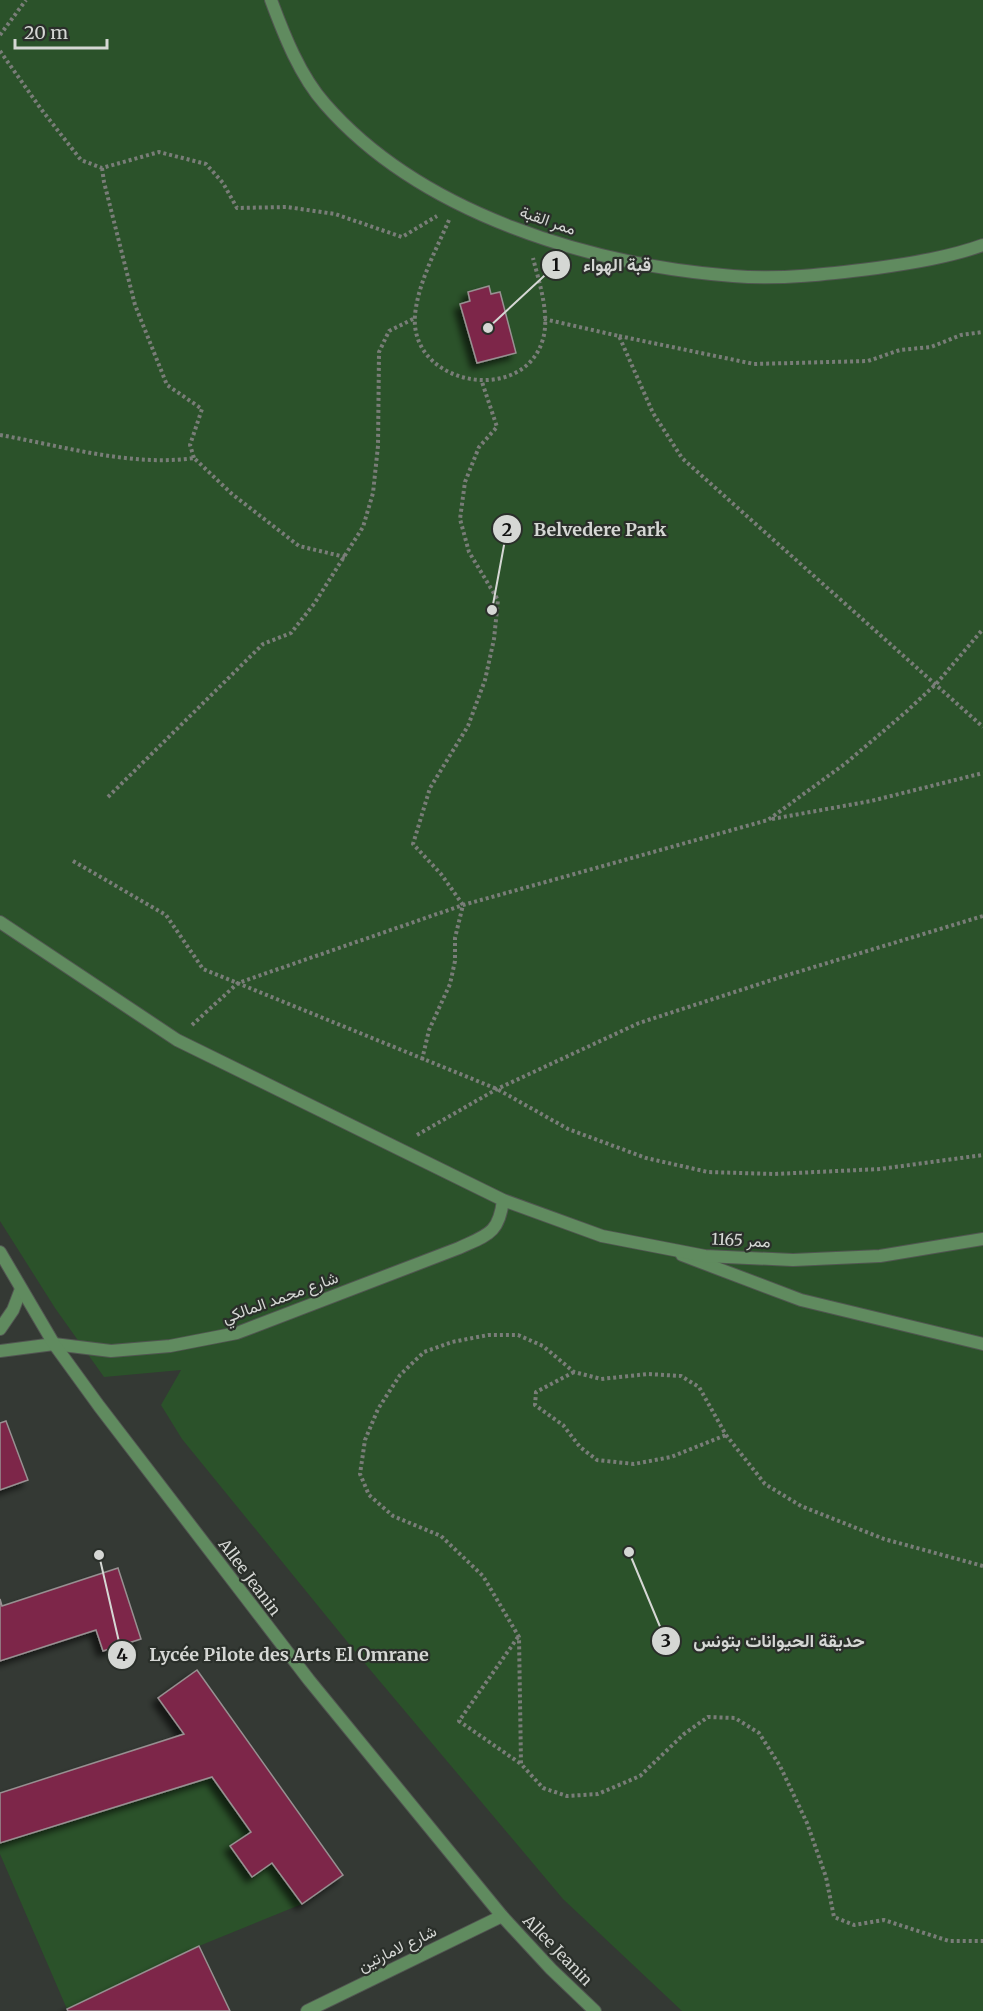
<svg xmlns="http://www.w3.org/2000/svg" width="983" height="2011" viewBox="0 0 983 2011" font-family="Merriweather,Vazirmatn,serif">
<style>
.green{fill:#2b522a}
.building{fill:#7d2848;stroke:#989092;stroke-width:1.5;filter:url(#shadow)}
.lines{fill:none;stroke-linecap:round;stroke-linejoin:round}
.service-casing{stroke:#515551;stroke-width:14}
.minor-casing{stroke:#515551;stroke-width:14}
.tertiary-casing{stroke:#515551;stroke-width:14}
.path{stroke:#797d78;stroke-width:4;stroke-dasharray:3 3;stroke-linecap:butt}
.service{stroke:#608b5f;stroke-width:12}
.minor{stroke:#608b5f;stroke-width:12}
.tertiary{stroke:#608b5f;stroke-width:12}
.labels{text-anchor:middle;dominant-baseline:central;stroke-width:4.5;stroke-linejoin:round;paint-order:stroke}
.street-label{font-size:16px;fill:#d5d7d4;stroke:#2a2f2a}
.leader{fill:none;stroke:#d5d7d4;stroke-width:2}
.callout-dot{fill:#d5d7d4;stroke:#2a2f2a;stroke-width:2}
.mark-label{font-size:18px;text-anchor:middle;font-weight:bold;fill:#111}
.callout-label{font-size:18px;text-anchor:middle;font-weight:bold;fill:#d5d7d4;stroke:#2a2f2a;stroke-width:4.5;stroke-linejoin:round;paint-order:stroke}
</style>
<defs>
<filter id="shadow"><feDropShadow dx="-5.5" dy="5.5" stdDeviation="3" flood-color="#0009"/></filter>
</defs>
<rect width="100%" height="100%" fill="#343934"/>
<path class="green" d="M 0,0 L 983,0 L 983,2011 L 682,2011 L 563,1899 L 367,1666 L 182,1439 L 161,1405 L 181,1370 L 104,1377 L 55,1308 L 0,1221 Z
M 212,1777 L 251,1832 L 231,1847 L 252,1877 L 272,1863 L 302,1904 L 199,1946 L 67,2009 L 0,1854 L 0,1843 Z"/>
<path class="building" d="M 489,286 L 491,294 L 500,292 L 516,353 L 477,363 L 460,304 L 470,301 L 468,292 Z
M 6,1421 L 28,1480 L 0,1490 L 0,1423 Z
M 118,1568 L 141,1639 L 103,1651 L 96,1630 L 0,1661 L 0,1599 L 2,1606 Z
M 197,1670 L 343,1875 L 302,1904 L 272,1863 L 252,1877 L 230,1846 L 251,1832 L 212,1777 L 0,1843 L 0,1793 L 184,1734 L 158,1698 Z
M 199,1946 L 230,2011 L 68,2011 L 67,2009 Z"/>
<g class="lines">
<defs>
<path id="service" d="M 682,1255 L 801,1300 L 983,1344"/>
<path id="minor" d="M 271,0 C 284,35 300,76 325,104 C 421,214 591,265 733,276 C 781,280 829,274 877,268 C 912,263 950,257 983,245
M 0,922 L 177,1040 L 503,1200 L 602,1236 L 705,1256 L 793,1260 L 880,1256 L 983,1239
M 0,1329 L 13,1310 L 21,1289
M 0,1351 L 54,1344 L 111,1351 L 170,1346 L 237,1333 L 459,1248 C 487,1235 499,1234 503,1200
M 307,2011 L 502,1916"/>
<path id="tertiary" d="M 0,1252 L 54,1344 L 99,1406 L 309,1680 L 502,1916 L 551,1969 L 595,2011"/>
</defs>
<use href="#service" class="service-casing"/>
<use href="#minor" class="minor-casing"/>
<use href="#tertiary" class="tertiary-casing"/>
<path class="path" d="M 0,35 L 26,0
M 0,51 L 41,109 L 81,160 L 102,168 L 159,152 L 206,164 L 223,183 L 237,208 L 287,207 L 335,214 L 402,237 L 437,216
M 102,168 L 104,182 L 135,305 L 167,385 L 202,409 L 190,445 L 194,458
M 449,220 C 436,250 418,283 415,315 C 409,386 524,406 543,339 C 550,314 539,282 533,258
M 544,319 L 619,336 L 653,413 L 682,458 L 983,727
M 619,336 L 754,364 L 868,361 L 900,350 L 931,347 L 961,335 L 983,332
M 0,435 C 63,446 131,467 194,458 L 232,494 L 299,546 L 345,557
M 108,797 L 263,644 L 291,633 L 314,604 L 363,527 L 373,493 L 378,446 L 379,352 L 389,331 L 415,318
M 772,819 L 871,801 L 983,773
M 73,861 L 166,915 L 203,969 L 497,1089 L 568,1129 L 646,1158 L 708,1172 L 774,1174 L 880,1169 L 983,1155
M 192,1025 L 238,983 L 463,905 L 768,820 L 846,763 L 907,711 L 937,683 L 983,629
M 422,1060 L 429,1030 L 450,984 L 455,961 L 455,938 L 463,905 L 441,874 L 413,844 L 430,788 L 468,726 L 485,680 L 494,639 L 498,600 L 469,552 L 460,519 L 465,482 L 479,447 L 497,427 L 482,382
M 417,1135 L 497,1089 L 639,1023 L 781,977 L 983,916
M 574,1372 L 536,1392 L 535,1405 L 563,1425 L 580,1447 L 597,1460 L 634,1464 L 671,1457 L 726,1435
M 983,1566 L 884,1539 L 801,1506 L 765,1484 L 726,1435 L 699,1387 L 681,1376 L 648,1374 L 601,1379 L 574,1372 L 543,1346 L 518,1335 L 488,1335 L 452,1342 L 424,1352 L 400,1375 L 378,1409 L 365,1440 L 360,1474 L 369,1495 L 393,1516 L 441,1536 L 483,1576 L 519,1637 L 521,1764 L 543,1788 L 567,1796 L 598,1794 L 640,1776 L 684,1734 L 708,1717 L 735,1718 L 759,1733 L 780,1766 L 807,1823 L 826,1877 L 834,1917 L 854,1925 L 884,1920 L 949,1941 L 983,1941
M 518,1637 L 459,1721 L 521,1764"/>
<use href="#service" class="service"/>
<use href="#minor" class="minor"/>
<use href="#tertiary" class="tertiary"/>
</g>
<g class="labels">
<g class="street-label">
<text transform="translate(548 220) rotate(19)">ممر القبة</text>
<text transform="translate(741 1240) rotate(3)">ممر 1165</text>
<text transform="translate(280 1297) rotate(-20)">شارع محمد المالكي</text>
<text transform="translate(250 1577) rotate(53)">Allee Jeanin</text>
<text transform="translate(397 1948) rotate(-26)">شارع لامارتين</text>
<text transform="translate(558 1950) rotate(46)">Allee Jeanin</text>
</g>
</g>
<path class="leader" d="M488 328L556 265M492 610L507 529M629 1552L666 1641M99 1555L122 1655"/>
<g class="callout-dot">
<circle cx="488" cy="328" r="6"/>
<circle cx="492" cy="610" r="6"/>
<circle cx="629" cy="1552" r="6"/>
<circle cx="99" cy="1555" r="6"/>
<circle cx="556" cy="265" r="15"/>
<circle cx="507" cy="529" r="15"/>
<circle cx="666" cy="1641" r="15"/>
<circle cx="122" cy="1655" r="15"/>
</g>
<g class="mark-label">
<text x="556" y="271">1</text>
<text x="507" y="536">2</text>
<text x="666" y="1647">3</text>
<text x="122" y="1661">4</text>
</g>
<g class="callout-label">
<text x="617" y="271">قبة الهواء</text>
<text x="600" y="536">Belvedere Park</text>
<text x="779" y="1647">حديقة الحيوانات بتونس</text>
<text x="289" y="1661">Lycée Pilote des Arts El Omrane</text>
</g>
<path d="M15 39v9h92v-9" fill="none" stroke="#d5d7d4" stroke-width="3"/>
<text x="24" y="39" font-size="18" fill="#d5d7d4" stroke="#2a2f2a" stroke-width="4.5" paint-order="stroke">20 m</text>
</svg>
